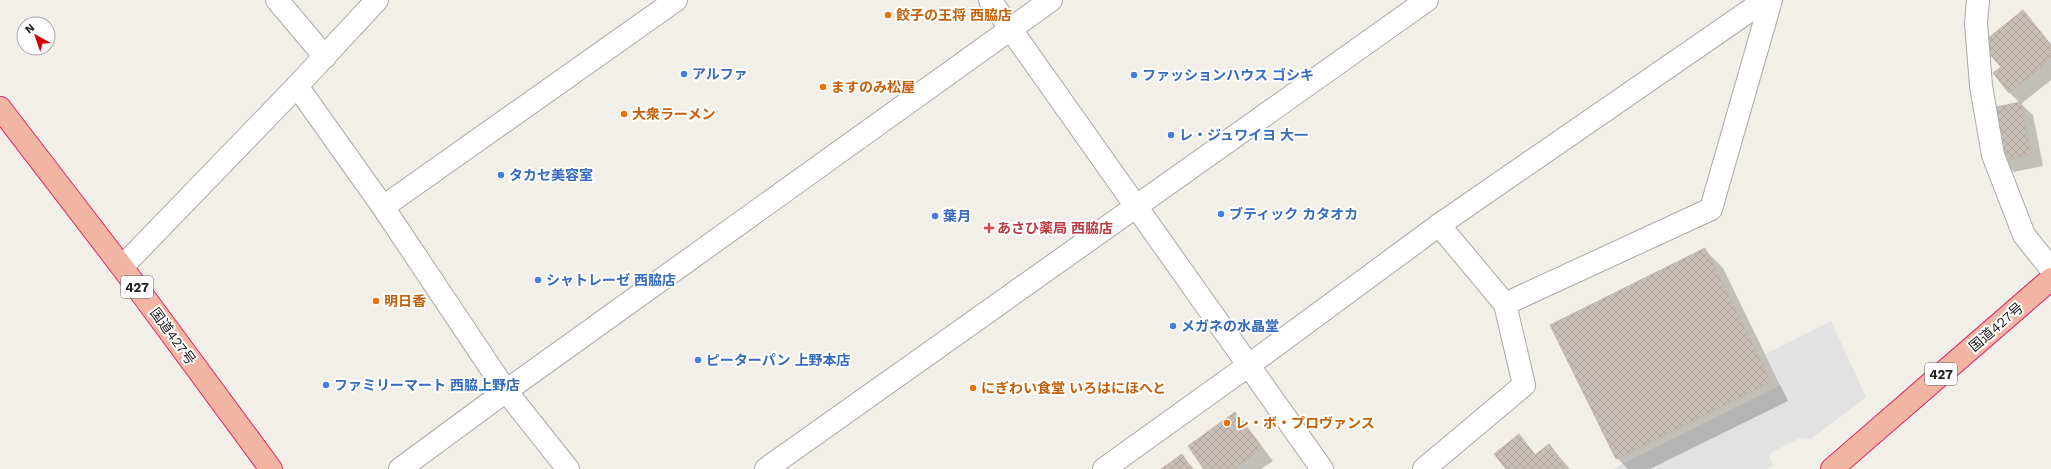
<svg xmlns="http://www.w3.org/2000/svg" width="2051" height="469" viewBox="0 0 2051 469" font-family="'Work Sans','Noto Sans JP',sans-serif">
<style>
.parking{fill:#e2e2e2}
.shadow{fill:#0003}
.building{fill:url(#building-cross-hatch);stroke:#c4b6ab}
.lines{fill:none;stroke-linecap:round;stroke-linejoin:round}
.minor-casing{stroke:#a9a9a9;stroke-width:24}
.tertiary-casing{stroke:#a9a9a9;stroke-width:24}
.trunk-casing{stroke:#dc2a67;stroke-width:24}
.minor{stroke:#fff;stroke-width:22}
.tertiary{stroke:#fff;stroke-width:22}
.trunk{stroke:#f2b4a3;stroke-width:22}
.food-dot{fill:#e8710a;stroke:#fff;stroke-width:1.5}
.shop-dot{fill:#3f7fe0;stroke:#fff;stroke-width:1.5}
.health-dot{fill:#e0444e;stroke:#fff;stroke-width:1.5}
.labels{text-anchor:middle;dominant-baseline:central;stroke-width:4;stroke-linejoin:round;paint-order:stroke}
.shield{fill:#fff;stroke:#646464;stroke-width:1}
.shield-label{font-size:13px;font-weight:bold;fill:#222}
.food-label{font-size:14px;font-weight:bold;fill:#c56008;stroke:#fff;text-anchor:start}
.shop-label{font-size:14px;font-weight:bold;fill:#366cbe;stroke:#fff;text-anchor:start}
.health-label{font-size:14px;font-weight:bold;fill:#be3a42;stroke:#fff;text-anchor:start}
.street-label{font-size:14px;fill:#222;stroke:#fff}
</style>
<defs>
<pattern id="building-cross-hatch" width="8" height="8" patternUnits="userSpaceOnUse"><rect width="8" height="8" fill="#c7bfb8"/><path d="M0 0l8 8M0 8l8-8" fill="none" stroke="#aba49e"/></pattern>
</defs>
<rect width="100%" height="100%" fill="#f2efe9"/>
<path class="parking" d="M 1831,321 L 1866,397 L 1811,439 L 1800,438 L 1769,454 L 1773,465 L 1767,469 L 1612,469 L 1781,385 L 1766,354 Z"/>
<path class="shadow" d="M 2022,12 L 2051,44 L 2051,80 L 2021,104 L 2033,115 L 2043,166 L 2014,172 L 2002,160 L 2020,103 L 2009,92 L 2002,68 Z
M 1705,250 L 1723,268 L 1788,401 L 1650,469 L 1628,469 L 1617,458 Z
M 1234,413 L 1246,425 L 1273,461 L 1261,469 L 1206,469 Z
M 1519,436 L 1536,455 L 1549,445 L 1570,469 L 1508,469 Z
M 1181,455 L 1194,469 L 1163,469 Z"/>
<path class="building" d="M 2023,10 L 2051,45 L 2051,59 L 2009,93 L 1993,73 L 2001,67 L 1981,44 Z
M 2021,102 L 2031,154 L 2001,161 L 1991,108 Z
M 1705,248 L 1771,382 L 1616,459 L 1550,325 Z
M 1235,412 L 1262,448 L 1234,469 L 1204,469 L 1188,446 Z
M 1519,434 L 1535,455 L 1549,444 L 1566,466 L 1562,469 L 1506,469 L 1494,454 Z
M 1182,454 L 1192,469 L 1161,469 Z"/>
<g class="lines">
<defs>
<path id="minor" d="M 277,0 L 325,57
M 990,0 L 1322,469
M 1978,0 L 1976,23 L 1981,86 L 1993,155 L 2024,235 L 2051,269
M 297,86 L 383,207 L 506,391 L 568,469
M 383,207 L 676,0
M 122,267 L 297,86 L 377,0
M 1505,304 L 1711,209 L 1771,0
M 766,469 L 1427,0
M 1104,469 L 1249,365 L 1439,225 L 1765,0
M 1424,469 L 1524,385 L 1505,304 L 1439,225"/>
<path id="tertiary" d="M 400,469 L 506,391 L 1051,0"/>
<path id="trunk" d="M 0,108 L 122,267 L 271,469
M 1832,469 L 2051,279"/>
</defs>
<use href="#minor" class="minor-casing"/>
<use href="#tertiary" class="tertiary-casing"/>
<use href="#trunk" class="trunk-casing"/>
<use href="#minor" class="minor"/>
<use href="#tertiary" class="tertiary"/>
<use href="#trunk" class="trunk"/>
</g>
<g class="food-dot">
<circle cx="888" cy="15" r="4"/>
<circle cx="823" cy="87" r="4"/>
<circle cx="624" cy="114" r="4"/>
<circle cx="376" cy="301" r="4"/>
<circle cx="973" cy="388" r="4"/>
<circle cx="1227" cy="423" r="4"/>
</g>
<g class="shop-dot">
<circle cx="684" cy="74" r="4"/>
<circle cx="1134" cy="75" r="4"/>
<circle cx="1171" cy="135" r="4"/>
<circle cx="501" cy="175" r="4"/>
<circle cx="1221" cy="214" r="4"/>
<circle cx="935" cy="216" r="4"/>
<circle cx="538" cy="280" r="4"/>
<circle cx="1173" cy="326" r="4"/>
<circle cx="698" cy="360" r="4"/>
<circle cx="326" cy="385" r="4"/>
</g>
<path class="health-dot" d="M987 222h4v4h4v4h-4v4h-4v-4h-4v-4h4z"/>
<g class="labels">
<g class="shield">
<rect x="121" y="276" width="32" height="22" rx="3"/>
<rect x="1925" y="363" width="32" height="22" rx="3"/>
</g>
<g class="shield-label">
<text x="137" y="287">427</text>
<text x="1941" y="374">427</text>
</g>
<g class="food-label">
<text x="896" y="15">餃子の王将 西脇店</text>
<text x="831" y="87">ますのみ松屋</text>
<text x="632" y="114">大衆ラーメン</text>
<text x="384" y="301">明日香</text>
<text x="981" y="388">にぎわい食堂 いろはにほへと</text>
<text x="1235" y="423">レ・ボ・プロヴァンス</text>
</g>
<g class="shop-label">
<text x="692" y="74">アルファ</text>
<text x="1142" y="75">ファッションハウス ゴシキ</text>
<text x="1179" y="135">レ・ジュワイヨ 大一</text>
<text x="509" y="175">タカセ美容室</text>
<text x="1229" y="214">ブティック カタオカ</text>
<text x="943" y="216">葉月</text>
<text x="546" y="280">シャトレーゼ 西脇店</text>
<text x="1181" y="326">メガネの水晶堂</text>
<text x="706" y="360">ピーターパン 上野本店</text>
<text x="334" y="385">ファミリーマート 西脇上野店</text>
</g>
<g class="health-label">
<text x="997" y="228">あさひ薬局 西脇店</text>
</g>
<g class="street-label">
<text transform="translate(1996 327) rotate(-41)">国道427号</text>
<text transform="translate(173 336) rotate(54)">国道427号</text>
</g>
</g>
<g transform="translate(36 36) rotate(320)"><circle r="19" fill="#ffffff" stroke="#a7a7a7"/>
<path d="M0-3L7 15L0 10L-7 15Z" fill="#d40000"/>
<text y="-6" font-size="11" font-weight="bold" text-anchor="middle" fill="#222222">N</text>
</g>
</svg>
